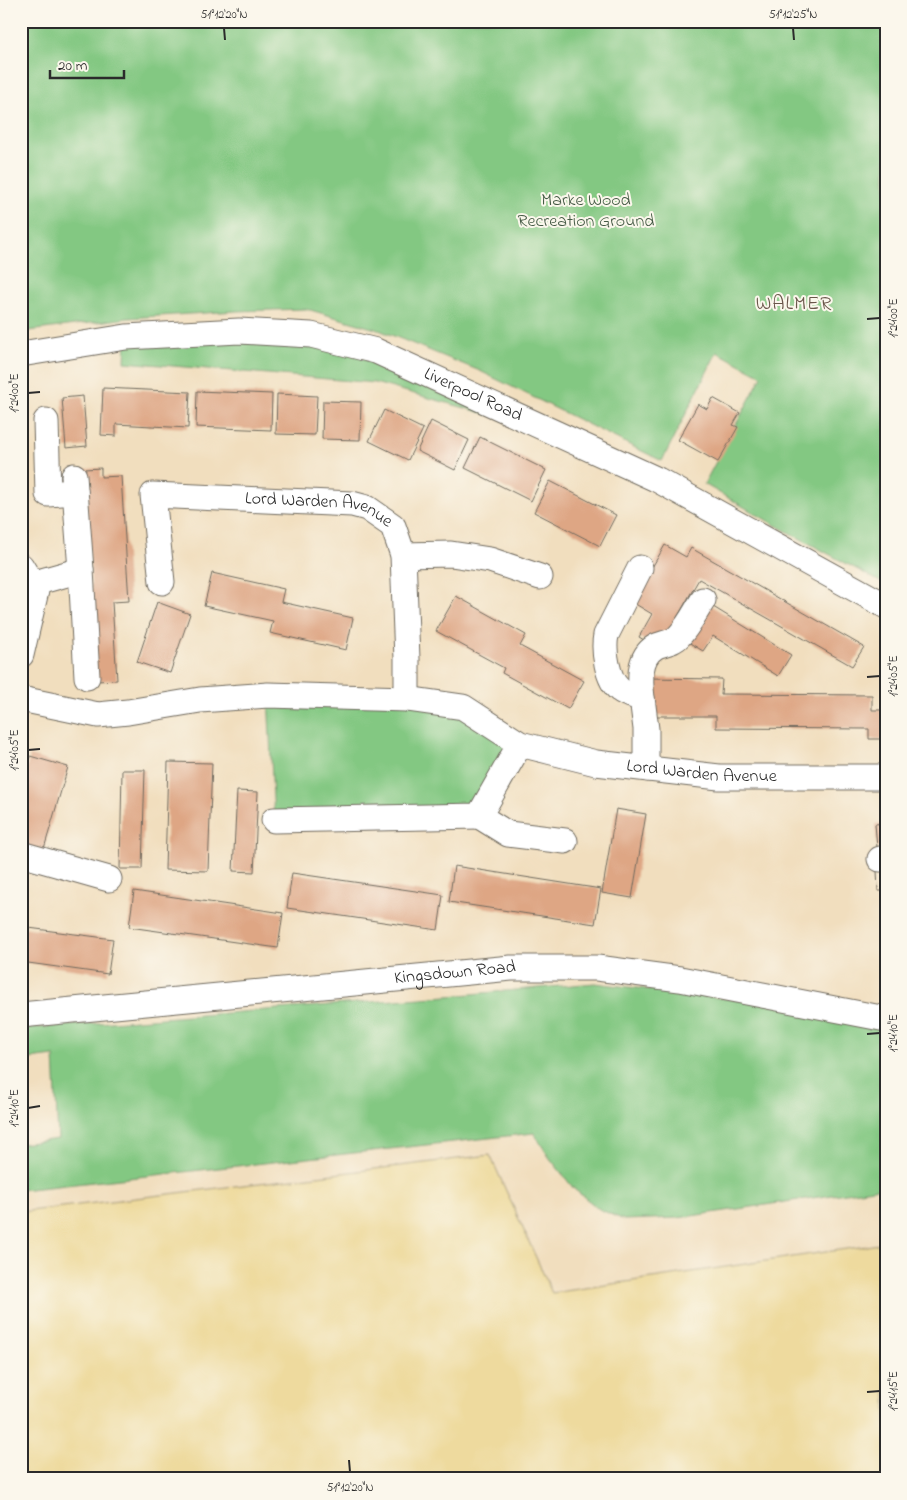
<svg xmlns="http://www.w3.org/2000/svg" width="907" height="1500" viewBox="0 0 907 1500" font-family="'Indie Flower',sans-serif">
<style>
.green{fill:#83c882;stroke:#577a56}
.sand{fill:#eeda9e;stroke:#8c8264}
.building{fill:#dea684}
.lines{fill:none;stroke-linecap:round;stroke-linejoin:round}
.minor-casing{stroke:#706a5e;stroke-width:27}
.minor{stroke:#fff;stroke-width:25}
.ticks{fill:none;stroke:#2b2b2b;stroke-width:2}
.labels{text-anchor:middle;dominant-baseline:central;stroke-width:4;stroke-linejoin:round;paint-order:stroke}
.park-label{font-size:18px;fill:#455a45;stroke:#fbf7ec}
.street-label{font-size:18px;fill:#2b2b2b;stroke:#fbf7ec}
.quarter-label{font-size:20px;letter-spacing:1px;fill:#6a564a;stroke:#fbf7ec}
.neatline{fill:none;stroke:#2b2b2b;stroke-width:2}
.ticks-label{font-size:12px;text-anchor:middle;fill:#2b2b2b}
</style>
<rect width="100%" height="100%" fill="#fbf7ec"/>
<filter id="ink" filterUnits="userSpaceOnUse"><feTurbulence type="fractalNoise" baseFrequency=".02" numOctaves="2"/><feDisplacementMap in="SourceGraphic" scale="10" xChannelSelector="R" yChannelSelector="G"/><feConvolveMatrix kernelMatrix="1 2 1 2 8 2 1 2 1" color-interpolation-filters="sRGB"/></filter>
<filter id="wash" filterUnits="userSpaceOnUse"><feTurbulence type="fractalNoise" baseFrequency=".0096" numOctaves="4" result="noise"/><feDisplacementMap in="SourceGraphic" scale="20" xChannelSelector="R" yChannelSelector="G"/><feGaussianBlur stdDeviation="1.12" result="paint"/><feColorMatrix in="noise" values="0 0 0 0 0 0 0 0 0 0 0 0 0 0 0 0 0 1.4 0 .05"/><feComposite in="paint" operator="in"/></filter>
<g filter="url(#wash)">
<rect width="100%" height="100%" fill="#f1debe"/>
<path class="green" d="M 21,21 L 886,21 L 886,585 L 775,525 L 704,484 L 762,376 L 717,352 L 662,461 L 480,371 L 379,330 L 307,309 L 236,311 L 128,318 L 21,332 Z
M 311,335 L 501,418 L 375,383 L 125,362 L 126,337 Z
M 268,695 L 436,703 L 520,744 L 479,816 L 274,820 Z
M 595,983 L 886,1018 L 886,1187 L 678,1218 L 624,1220 L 599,1209 L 574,1189 L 549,1157 L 534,1133 L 21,1190 L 21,1144 L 58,1139 L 54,1056 L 21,1060 L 21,1029 L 460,995 Z"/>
<path class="sand" d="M 490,1155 L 552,1293 L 886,1243 L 886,1479 L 21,1479 L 21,1212 Z"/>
<g id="blocks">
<path class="building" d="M 103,388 L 190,392 L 188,428 L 116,424 L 116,436 L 101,435 Z
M 197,391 L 272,394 L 271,430 L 196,427 Z
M 277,394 L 317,396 L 315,435 L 276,434 Z
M 83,396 L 87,446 L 66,448 L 62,398 Z
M 713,398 L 740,413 L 733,425 L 738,427 L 718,462 L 678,440 L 698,404 L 707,409 Z
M 323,401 L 361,402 L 360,440 L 322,439 Z
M 384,410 L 423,429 L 408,460 L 369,441 Z
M 431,421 L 469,440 L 455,470 L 417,451 Z
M 480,437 L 546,470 L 531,501 L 465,468 Z
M 101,468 L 101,477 L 121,476 L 129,601 L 112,602 L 117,680 L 97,681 L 84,469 Z
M 550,481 L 616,515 L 600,546 L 534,512 Z
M 665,545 L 686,557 L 691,548 L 864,647 L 852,666 L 699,579 L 659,649 L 639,637 L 652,614 L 632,602 Z
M 212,573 L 284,589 L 281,602 L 353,618 L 346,650 L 270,633 L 273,621 L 204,606 Z
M 456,596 L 526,635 L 520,646 L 584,681 L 568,709 L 502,673 L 504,668 L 436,631 Z
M 157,602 L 190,614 L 170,673 L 137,662 Z
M 710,605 L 791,655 L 778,676 L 713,636 L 703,651 L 688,642 Z
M 645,678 L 722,679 L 721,694 L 872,695 L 872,710 L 886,710 L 886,739 L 869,739 L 869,729 L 716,728 L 716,716 L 645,716 Z
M 30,756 L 68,767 L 43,852 L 21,846 L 21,788 Z
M 168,762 L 212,763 L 208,871 L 165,870 Z
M 122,770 L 145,770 L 142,869 L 120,869 Z
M 237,791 L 258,792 L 254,872 L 233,871 Z
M 616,809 L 646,814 L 632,898 L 602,893 Z
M 886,823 L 886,847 L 877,847 L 875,824 Z
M 454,866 L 601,889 L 595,924 L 449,902 Z
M 877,871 L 886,871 L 886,891 L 878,891 Z
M 292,873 L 443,895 L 438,930 L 287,908 Z
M 134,891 L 283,913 L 278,948 L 129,927 Z
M 21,927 L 113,939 L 108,974 L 21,962 Z"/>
</g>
</g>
<g filter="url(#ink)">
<use href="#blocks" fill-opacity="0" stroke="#706a5e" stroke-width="1"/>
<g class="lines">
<defs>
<g id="minor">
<path id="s1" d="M 21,354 L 126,337 L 239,331 L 311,335 L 376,351 L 658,480 L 886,606"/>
<path d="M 46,421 L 48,494 L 75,492"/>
<path d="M 74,476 L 81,570"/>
<path d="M 403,555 L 451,554 L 490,560 L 540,577"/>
<path d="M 21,566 L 36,591 L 21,655"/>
<path d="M 640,568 L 606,635 C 603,650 607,680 620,690 C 626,695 634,696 642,698 L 646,729 L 646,762 L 648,769"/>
<path id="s2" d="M 162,582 L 153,495 L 352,504 L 367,508 L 393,526 L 403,555 L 407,659 L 407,699"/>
<path d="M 31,584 L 81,570 L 87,677"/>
<path d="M 642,698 C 640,681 638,657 655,647 C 662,643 673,643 679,636 C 688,627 696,611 703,600"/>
<path id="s3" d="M 21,699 L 98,715 L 128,712 L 200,700 L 268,695 L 407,699 L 463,707 L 520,744 L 596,763 L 719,777 L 886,777"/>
<path d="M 479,816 L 508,834 L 565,841"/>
<path d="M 274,820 L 479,816 L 520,744"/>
<path d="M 21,854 L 109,879"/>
<path d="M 880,859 L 886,858"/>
<path id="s4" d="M 21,1015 L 511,968 L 597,968 L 680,979 L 886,1019"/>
</g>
</defs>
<use href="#minor" class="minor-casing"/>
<use href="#minor" class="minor"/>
</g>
</g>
<path class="ticks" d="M 224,28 L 225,40M 793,28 L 794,40M 867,319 L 880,318M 28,393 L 40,392M 867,677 L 880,676M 28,750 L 40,749M 867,1034 L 880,1033M 28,1108 L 40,1106M 867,1392 L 880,1391M 349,1460 L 350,1472"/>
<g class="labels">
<g class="park-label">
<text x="586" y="201">Marke Wood<tspan x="586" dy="21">Recreation Ground</tspan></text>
</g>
<g class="street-label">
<text stroke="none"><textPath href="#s1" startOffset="465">Liverpool Road</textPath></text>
<text stroke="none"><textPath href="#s2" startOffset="255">Lord Warden Avenue</textPath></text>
<text stroke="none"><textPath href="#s3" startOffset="698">Lord Warden Avenue</textPath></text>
<text stroke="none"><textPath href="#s4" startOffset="436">Kingsdown Road</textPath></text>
</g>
<g class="quarter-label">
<text x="794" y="304">WALMER</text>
</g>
</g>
<rect width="907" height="1500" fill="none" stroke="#fbf7ec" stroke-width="55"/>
<path d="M50 70v8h74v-8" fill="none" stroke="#2b2b2b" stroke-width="2.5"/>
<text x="58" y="70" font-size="15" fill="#2b2b2b" stroke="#fbf7ec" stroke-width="4" paint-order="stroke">20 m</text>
<rect x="28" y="28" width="852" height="1444" class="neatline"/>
<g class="ticks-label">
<text x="224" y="18">51°12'20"N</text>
<text x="793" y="18">51°12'25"N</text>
<text transform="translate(893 318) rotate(-90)" y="4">1°24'00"E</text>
<text transform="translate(14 393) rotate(-90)" y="4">1°24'00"E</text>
<text transform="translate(893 676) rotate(-90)" y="4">1°24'05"E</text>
<text transform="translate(14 750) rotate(-90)" y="4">1°24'05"E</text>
<text transform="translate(893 1033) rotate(-90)" y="4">1°24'10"E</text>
<text transform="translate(14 1108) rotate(-90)" y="4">1°24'10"E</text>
<text transform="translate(893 1391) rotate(-90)" y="4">1°24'15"E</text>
<text x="350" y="1491">51°12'20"N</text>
</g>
</svg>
